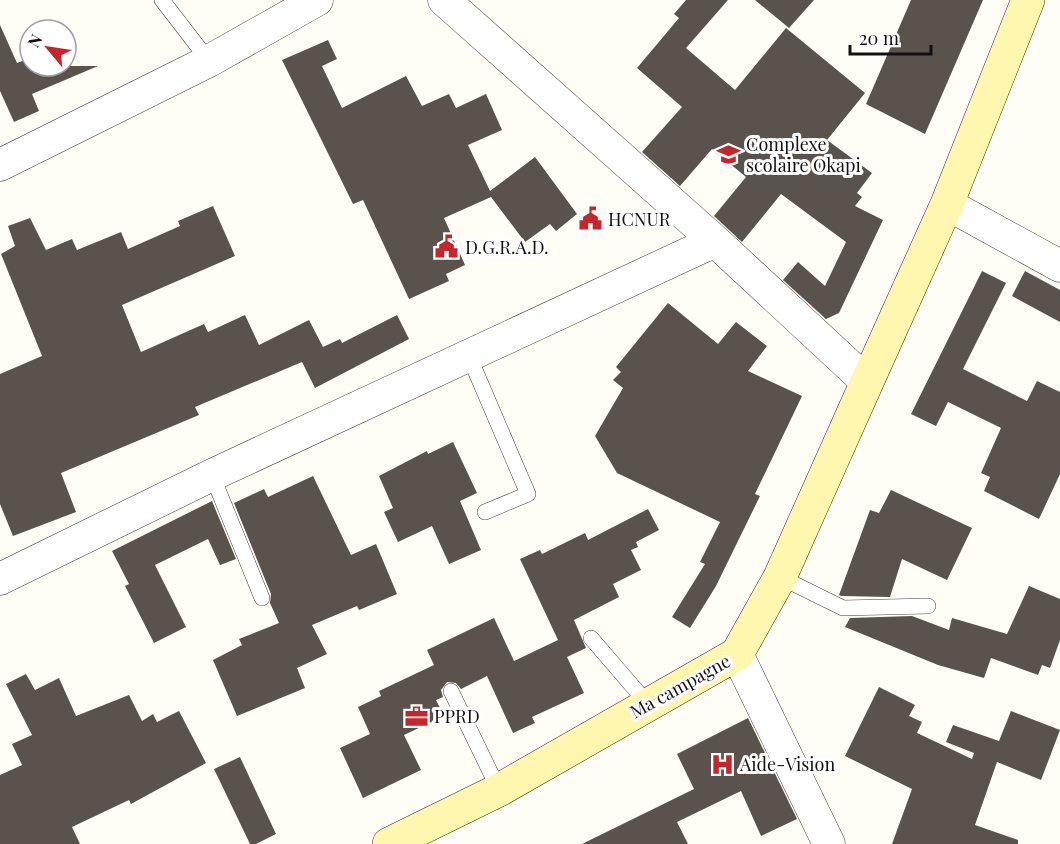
<svg xmlns="http://www.w3.org/2000/svg" width="1060" height="844" viewBox="0 0 1060 844" font-family="'Playfair Display',serif">
<style>
.building{fill:#5a524d}
.lines{fill:none;stroke-linecap:round;stroke-linejoin:round}
.lane-casing{stroke:#444;stroke-width:16}
.street-casing{stroke:#444;stroke-width:33}
.secondary-casing{stroke:#333;stroke-width:34}
.lane{stroke:#fff;stroke-width:15}
.street{stroke:#fff;stroke-width:32}
.secondary{stroke:#fff6b0;stroke-width:33}
.labels{text-anchor:middle;dominant-baseline:central;stroke-width:6;stroke-linejoin:round;paint-order:stroke}
.poi-label{font-size:18px;fill:#111;stroke:#fff;text-anchor:start}
.street-label{font-size:18px;fill:#111;stroke:#fff}
</style>
<rect width="100%" height="100%" fill="#fffdf5"/>
<path class="building" d="M 686,0 L 728,0 L 686,48 L 735,90 L 786,28 L 865,93 L 827,140 L 872,173 L 857,193 L 862,197 L 855,206 L 883,220 L 839,313 L 826,319 L 783,280 L 798,262 L 825,286 L 846,242 L 781,194 L 742,242 L 714,216 L 746,177 L 712,149 L 680,186 L 642,152 L 682,107 L 637,68 L 679,18 L 674,14 Z
M 755,0 L 814,0 L 789,28 Z
M 911,0 L 983,0 L 925,134 L 866,104 Z
M 0,25 L 17,63 L 30,58 L 30,66 L 98,66 L 32,94 L 39,111 L 14,122 L 0,91 Z
M 328,40 L 337,59 L 322,66 L 342,108 L 406,76 L 422,106 L 449,94 L 456,108 L 486,94 L 502,130 L 468,145 L 490,191 L 535,157 L 577,214 L 556,231 L 550,224 L 525,242 L 491,197 L 444,218 L 465,265 L 446,274 L 449,281 L 409,299 L 363,200 L 353,204 L 282,60 Z
M 213,206 L 235,256 L 122,305 L 141,352 L 204,324 L 208,332 L 245,315 L 259,345 L 309,320 L 323,347 L 340,339 L 342,343 L 397,315 L 409,339 L 315,388 L 302,362 L 195,407 L 199,415 L 61,473 L 76,512 L 13,536 L 0,504 L 0,374 L 42,356 L 1,254 L 15,246 L 8,226 L 30,218 L 46,250 L 72,239 L 77,250 L 121,232 L 128,249 L 180,226 L 178,221 Z
M 982,271 L 1006,283 L 963,369 L 1027,401 L 1037,381 L 1060,392 L 1060,474 L 1039,519 L 984,491 L 990,477 L 981,473 L 1001,428 L 948,402 L 936,426 L 911,414 Z
M 1025,271 L 1060,290 L 1060,322 L 1012,296 Z
M 668,303 L 718,344 L 736,322 L 767,346 L 748,371 L 802,396 L 755,494 L 760,496 L 716,586 L 690,628 L 672,617 L 705,564 L 700,562 L 720,522 L 617,473 L 595,436 L 623,388 L 613,380 L 621,372 L 616,367 Z
M 453,442 L 477,493 L 460,501 L 481,550 L 449,564 L 432,526 L 398,542 L 384,512 L 393,508 L 379,476 L 427,451 L 428,454 Z
M 313,476 L 351,555 L 376,544 L 397,594 L 359,610 L 357,606 L 312,625 L 327,654 L 297,668 L 305,688 L 237,716 L 213,660 L 242,645 L 239,639 L 279,623 L 270,603 L 271,594 L 234,503 L 264,489 L 268,497 Z
M 891,490 L 972,528 L 947,580 L 902,559 L 890,597 L 841,596 L 839,595 L 870,510 L 879,513 Z
M 212,501 L 236,559 L 220,565 L 208,539 L 155,565 L 186,627 L 154,643 L 125,586 L 129,584 L 112,551 Z
M 648,509 L 659,530 L 636,542 L 638,547 L 631,550 L 641,570 L 613,584 L 619,597 L 574,620 L 586,648 L 567,657 L 584,693 L 532,717 L 535,723 L 513,733 L 487,676 L 461,689 L 456,683 L 447,682 L 441,690 L 443,697 L 436,700 L 444,716 L 404,735 L 421,770 L 363,798 L 340,748 L 370,734 L 358,707 L 381,696 L 379,691 L 434,665 L 427,650 L 494,618 L 514,661 L 558,640 L 520,559 L 540,550 L 542,554 L 585,533 L 588,540 Z
M 1029,586 L 1060,599 L 1060,640 L 1050,668 L 1042,665 L 1038,675 L 991,658 L 984,678 L 938,665 L 845,627 L 850,618 L 912,616 L 949,630 L 952,618 L 1007,634 Z
M 26,674 L 35,690 L 59,678 L 76,716 L 129,695 L 142,721 L 153,714 L 157,722 L 179,711 L 206,763 L 131,804 L 129,800 L 72,827 L 80,844 L 0,844 L 0,775 L 22,765 L 12,744 L 32,735 L 6,684 Z
M 879,687 L 915,705 L 909,716 L 922,722 L 917,733 L 972,759 L 974,753 L 946,742 L 953,725 L 999,741 L 1011,711 L 1060,730 L 1041,780 L 997,762 L 975,825 L 1018,840 L 1018,844 L 892,844 L 912,789 L 845,756 Z
M 748,718 L 797,819 L 761,836 L 741,791 L 677,822 L 688,844 L 582,844 L 694,789 L 677,754 Z
M 240,757 L 276,834 L 256,844 L 250,844 L 214,769 Z"/>
<g class="lines">
<defs>
<path id="lane" d="M 162,0 L 209,61
M 469,356 L 528,494 L 485,512
M 212,475 L 262,598
M 780,577 L 843,608 L 928,606
M 591,638 L 647,703
M 451,691 L 499,790"/>
<path id="street" d="M 444,0 L 715,241 L 867,382
M 0,165 L 209,61 L 317,0
M 947,204 L 1060,266
M 0,579 L 212,475 L 715,241
M 737,654 L 829,844"/>
<path id="secondary" d="M 389,844 L 499,790 L 737,654 L 780,577 L 867,382 L 947,204 L 1028,0"/>
</defs>
<use href="#lane" class="lane-casing"/>
<use href="#street" class="street-casing"/>
<use href="#secondary" class="secondary-casing"/>
<use href="#lane" class="lane"/>
<use href="#street" class="street"/>
<use href="#secondary" class="secondary"/>
</g>
<defs>
<symbol id="school-bare" viewBox="-9 -9 18 18"><path d="M0-5L7-2L0 1L-7-2ZM-4 1L0 2.5L4 1V4Q0 6-4 4Z" fill="#c4262e" stroke="#fff" stroke-width="2.5" paint-order="stroke"/></symbol>
<symbol id="civic-bare" viewBox="-9 -9 18 18"><path d="M-.6-6.5H3V-4.5H.6V-3L4-1V1h2V6H-6V1h2V-1L-.6-3ZM-1.2 2.5V6h2.4V2.5Z" fill="#c4262e" stroke="#fff" stroke-width="2.5" paint-order="stroke"/></symbol>
<symbol id="office-bare" viewBox="-9 -9 18 18"><path d="M-6-3h4V-5.5h4V-3h4V5H-6ZM-1-4.5V-3h2v-1.5ZM-6 0V1H6V0Z" fill="#c4262e" stroke="#fff" stroke-width="2.5" paint-order="stroke"/></symbol>
<symbol id="hospital-bare" viewBox="-9 -9 18 18"><path d="M-5-5h3v3.5h4V-5h3V5h-3V1.5h-4V5h-3Z" fill="#c4262e" stroke="#fff" stroke-width="2.5" paint-order="stroke"/></symbol>
</defs>
<g fill-rule="evenodd">
<use href="#school-bare" x="712" y="138" width="33" height="33"/>
<use href="#civic-bare" x="574" y="202" width="33" height="33"/>
<use href="#civic-bare" x="430" y="230" width="33" height="33"/>
<use href="#office-bare" x="400" y="700" width="33" height="33"/>
<use href="#hospital-bare" x="706" y="748" width="33" height="33"/>
</g>
<g class="labels">
<g class="poi-label">
<text x="746" y="144">Complexe<tspan x="746" dy="21">scolaire Okapi</tspan></text>
<text x="608" y="219">HCNUR</text>
<text x="465" y="247">D.G.R.A.D.</text>
<text x="434" y="716">PPRD</text>
<text x="740" y="764">Aide-Vision</text>
</g>
<g class="street-label">
<text transform="translate(680 686) rotate(-29)">Ma campagne</text>
</g>
</g>
<g transform="translate(48 48) rotate(299)"><circle r="28" fill="#ffffff" stroke="#a0a0a0" stroke-width="1.5"/>
<path d="M0-4.5L10 22L0 15L-10 22Z" fill="#c4262e"/>
<text y="-9" font-size="16" font-weight="bold" text-anchor="middle" fill="#111111">N</text>
</g>
<path d="M850 45v9h81v-9" fill="none" stroke="#111111" stroke-width="3"/>
<text x="859" y="45" font-size="18" fill="#111111" stroke="#ffffff" stroke-width="4.5" paint-order="stroke">20 m</text>
</svg>
